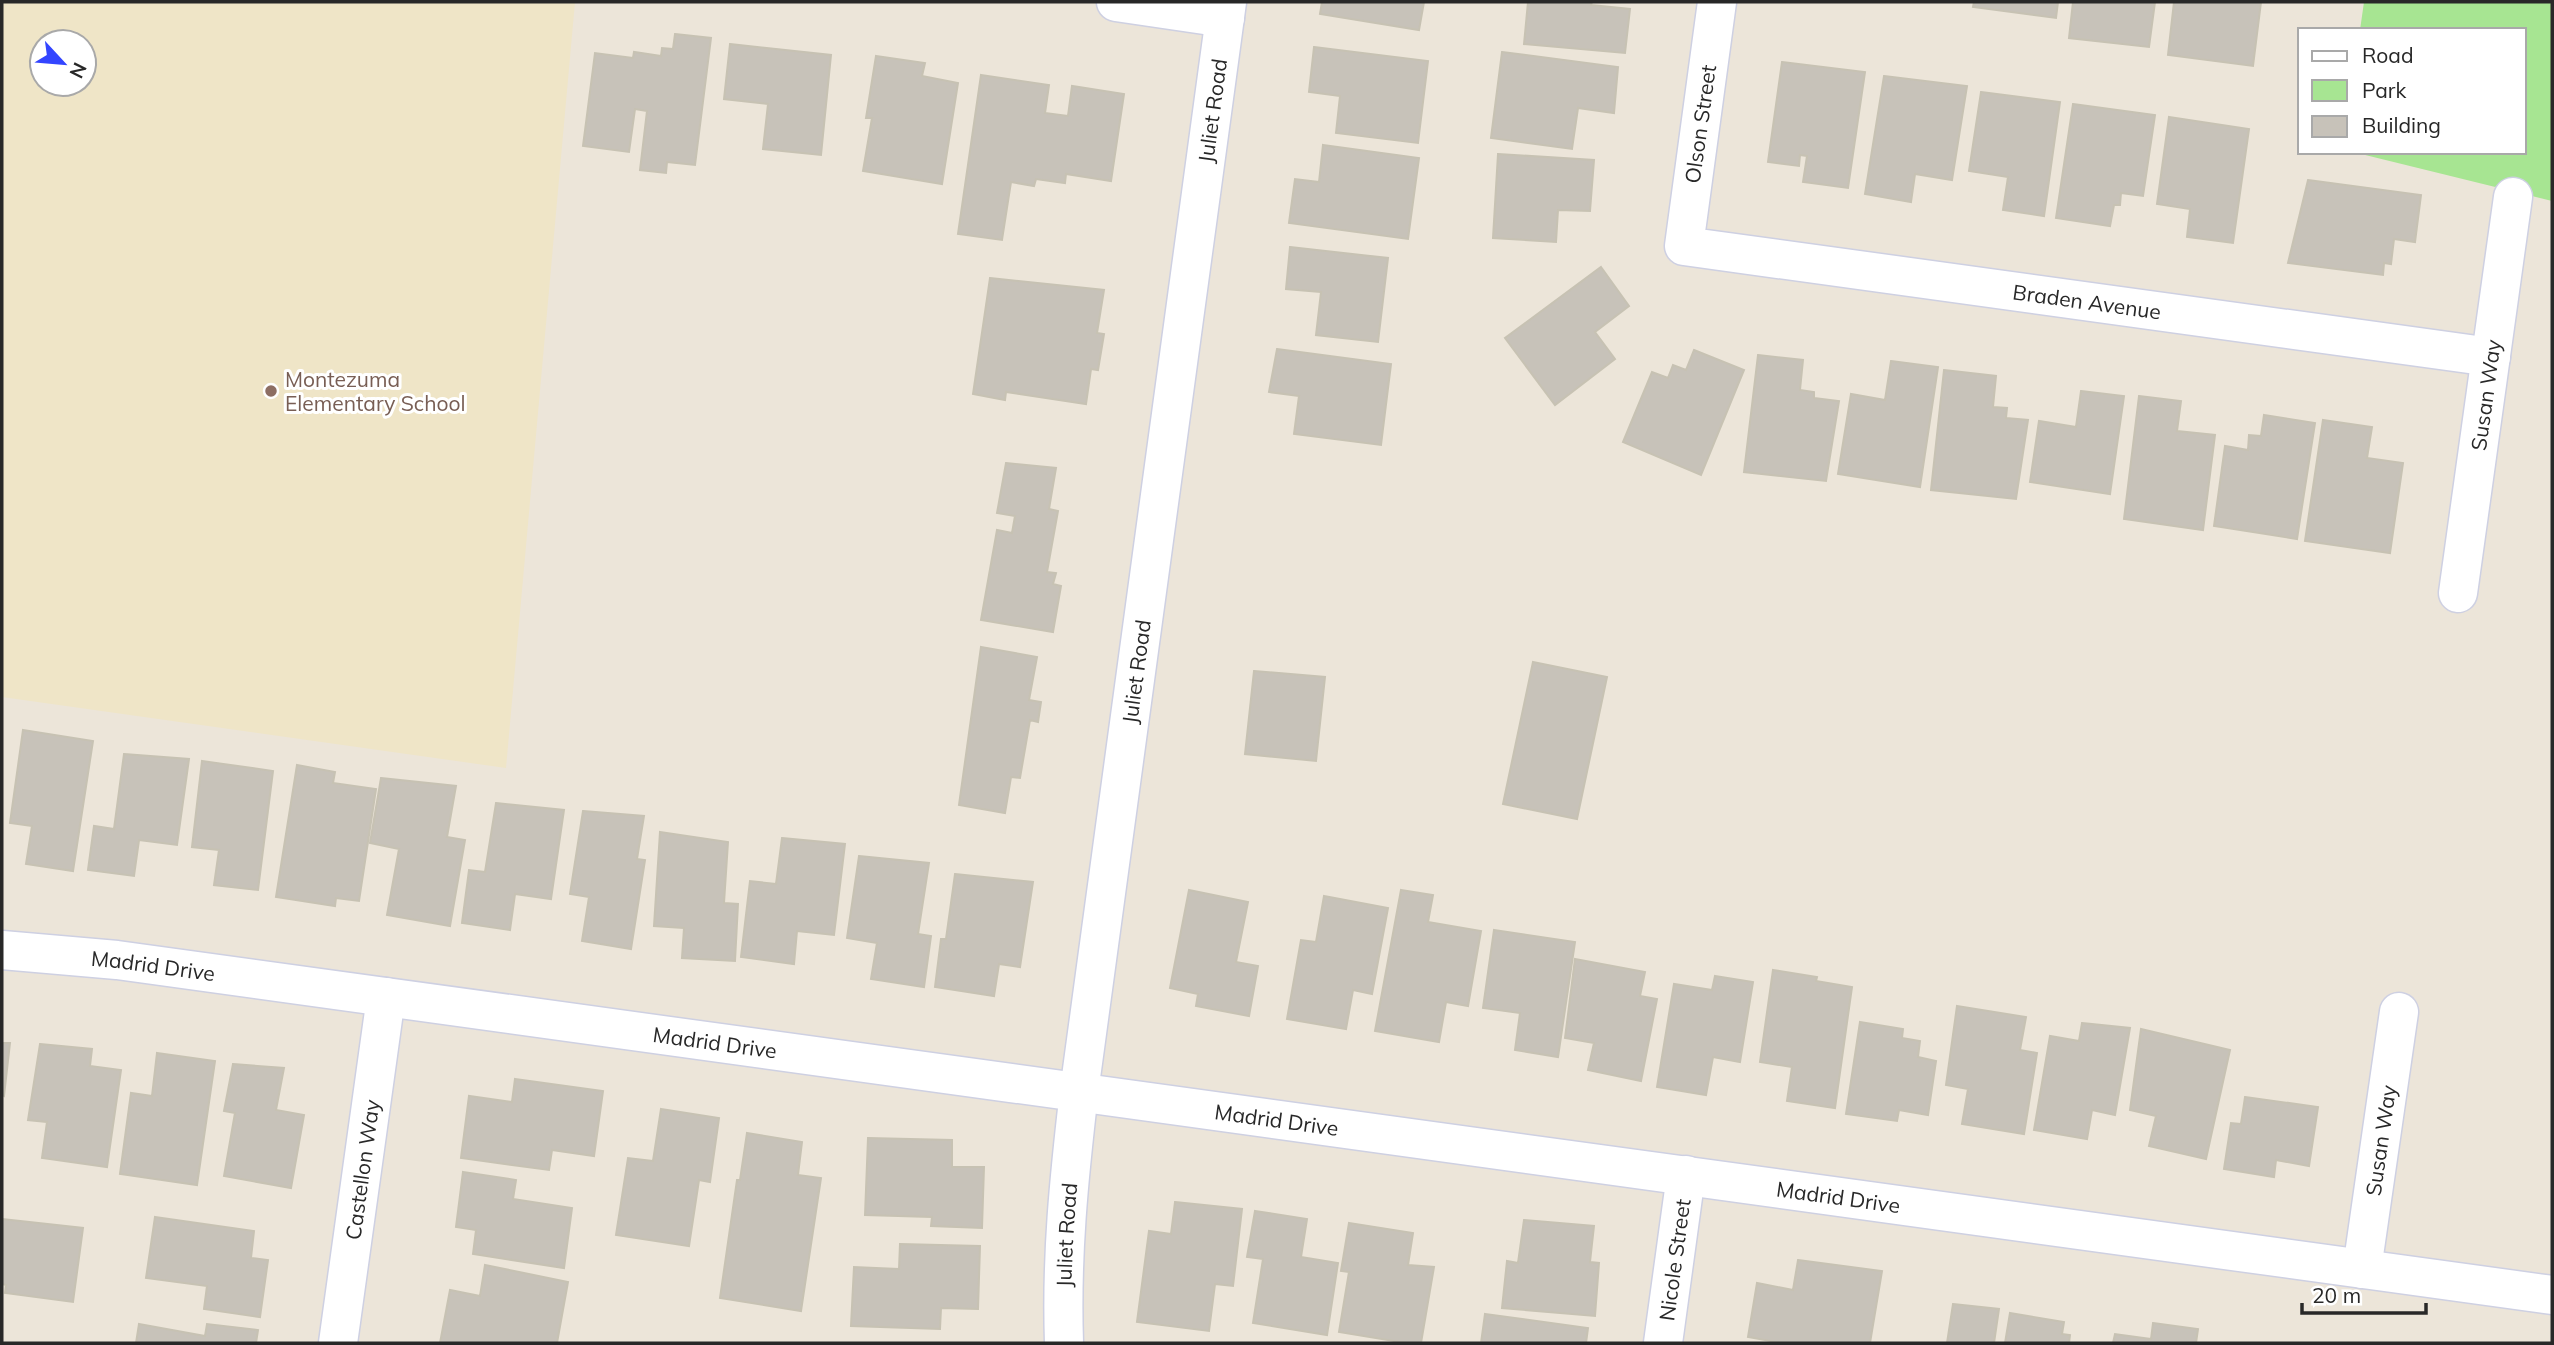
<svg xmlns="http://www.w3.org/2000/svg" width="2554" height="1345" viewBox="0 0 2554 1345" font-family="Mulish,sans-serif">
<style>
.education{fill:#efe5c7;fill-rule:evenodd}
.green{fill:#a7e592}
.building{fill:#c7c2b9;stroke:#c7c2b3;stroke-width:2}
.lines{fill:none;stroke-linecap:round;stroke-linejoin:round}
.minor-casing{stroke:#ced0e2;stroke-width:41}
.minor{stroke:#fff;stroke-width:38}
.education-dot{fill:#8d6e63;stroke:#fff;stroke-width:2.5}
.labels{text-anchor:middle;dominant-baseline:central;stroke-width:6;stroke-linejoin:round;paint-order:stroke}
.street-label{font-size:21px;fill:#282828;stroke:#fff}
.education-label{font-size:21px;fill:#785e54;stroke:#fff;text-anchor:start}
</style>
<rect width="100%" height="100%" fill="#ece5d9"/>
<path class="education" d="M 2,2 L 575,2 L 506,768 L 2,697 ZM 42,42 L 84,42 L 84,84 L 42,84 Z"/>
<path class="green" d="M 2364,2 L 2552,2 L 2552,201 L 2353,152 L 2524,152 L 2524,30 L 2360,30 Z"/>
<path class="building" d="M 1322,2 L 1424,2 L 1419,30 L 1320,14 Z
M 1528,2 L 1592,2 L 1591,5 L 1630,9 L 1625,53 L 1524,44 Z
M 1974,2 L 2058,2 L 2056,18 L 1973,7 Z
M 2073,2 L 2155,2 L 2149,47 L 2069,38 Z
M 2174,2 L 2261,2 L 2253,66 L 2168,55 Z
M 675,34 L 711,38 L 695,165 L 667,162 L 666,173 L 640,170 L 647,111 L 635,109 L 629,152 L 583,146 L 595,53 L 633,58 L 634,52 L 661,56 L 662,48 L 673,49 Z
M 730,44 L 831,55 L 821,155 L 763,149 L 768,104 L 724,99 Z
M 1314,47 L 1428,61 L 1418,143 L 1336,133 L 1340,96 L 1309,92 Z
M 1502,52 L 1618,67 L 1614,113 L 1578,108 L 1572,149 L 1491,138 Z
M 876,56 L 925,63 L 922,76 L 958,83 L 942,184 L 863,171 L 872,118 L 866,118 Z
M 1782,62 L 1865,72 L 1848,188 L 1803,182 L 1807,156 L 1800,155 L 1799,166 L 1768,162 Z
M 981,75 L 1049,85 L 1045,113 L 1068,116 L 1072,86 L 1124,94 L 1111,181 L 1066,174 L 1065,183 L 1036,179 L 1034,186 L 1011,182 L 1002,240 L 958,234 Z
M 1884,76 L 1967,86 L 1952,180 L 1915,174 L 1911,202 L 1865,194 Z
M 1981,92 L 2060,102 L 2044,216 L 2003,210 L 2008,177 L 1969,171 Z
M 2073,104 L 2155,115 L 2143,196 L 2121,193 L 2120,205 L 2114,205 L 2110,226 L 2056,218 Z
M 2169,117 L 2249,129 L 2233,243 L 2187,237 L 2190,209 L 2157,204 Z
M 1323,145 L 1419,158 L 1408,239 L 1289,223 L 1295,179 L 1319,182 Z
M 1498,154 L 1594,160 L 1590,211 L 1558,210 L 1556,242 L 1493,238 Z
M 2308,180 L 2421,195 L 2415,242 L 2394,239 L 2391,264 L 2384,263 L 2383,275 L 2288,263 Z
M 1290,247 L 1388,258 L 1378,342 L 1316,335 L 1321,292 L 1286,289 Z
M 1601,267 L 1629,306 L 1595,332 L 1615,359 L 1555,405 L 1505,338 Z
M 990,278 L 1104,290 L 1097,333 L 1104,334 L 1098,370 L 1091,369 L 1086,404 L 1006,392 L 1005,400 L 973,394 Z
M 1277,349 L 1391,364 L 1381,445 L 1294,434 L 1299,396 L 1269,392 Z
M 1694,350 L 1744,370 L 1701,475 L 1623,442 L 1652,372 L 1668,378 L 1673,365 L 1686,370 Z
M 1758,355 L 1803,360 L 1800,390 L 1814,392 L 1814,398 L 1839,401 L 1826,481 L 1744,472 Z
M 1891,361 L 1938,367 L 1920,487 L 1838,474 L 1851,394 L 1885,400 Z
M 1944,370 L 1996,376 L 1993,407 L 2007,408 L 2006,418 L 2028,420 L 2016,499 L 1931,490 Z
M 2081,391 L 2124,396 L 2110,494 L 2030,482 L 2039,421 L 2076,427 Z
M 2139,396 L 2181,401 L 2177,431 L 2215,435 L 2203,530 L 2124,519 Z
M 2264,415 L 2315,423 L 2297,539 L 2214,526 L 2225,446 L 2248,450 L 2249,435 L 2261,436 Z
M 2323,420 L 2372,427 L 2367,458 L 2403,463 L 2390,553 L 2305,541 Z
M 1006,463 L 1056,468 L 1049,509 L 1058,511 L 1047,572 L 1056,573 L 1053,584 L 1061,586 L 1053,632 L 981,620 L 997,530 L 1012,533 L 1015,516 L 997,513 Z
M 981,647 L 1037,657 L 1029,700 L 1041,702 L 1038,722 L 1030,720 L 1020,778 L 1011,777 L 1005,813 L 959,805 Z
M 1533,662 L 1607,677 L 1577,819 L 1503,804 Z
M 1254,671 L 1325,677 L 1316,761 L 1245,754 Z
M 23,730 L 93,741 L 73,871 L 26,864 L 32,826 L 10,823 Z
M 124,754 L 189,759 L 177,845 L 139,840 L 134,876 L 88,870 L 94,826 L 114,829 Z
M 202,761 L 273,771 L 258,890 L 214,885 L 219,850 L 192,847 Z
M 297,765 L 335,772 L 333,783 L 376,789 L 359,901 L 336,898 L 335,906 L 276,897 Z
M 381,778 L 456,786 L 447,837 L 465,840 L 450,926 L 387,915 L 399,849 L 370,843 Z
M 496,803 L 564,810 L 551,899 L 515,894 L 510,930 L 462,923 L 469,870 L 485,872 Z
M 583,811 L 644,816 L 637,859 L 645,860 L 631,949 L 582,941 L 589,897 L 570,894 Z
M 660,832 L 728,842 L 724,903 L 738,904 L 735,961 L 682,958 L 684,928 L 654,926 Z
M 782,838 L 845,844 L 834,935 L 797,931 L 794,964 L 741,957 L 750,881 L 776,884 Z
M 859,856 L 929,863 L 918,934 L 931,936 L 924,987 L 871,979 L 877,943 L 847,938 Z
M 955,874 L 1033,882 L 1020,967 L 999,964 L 994,996 L 935,987 L 941,939 L 946,939 Z
M 1189,890 L 1248,902 L 1236,962 L 1258,966 L 1249,1016 L 1196,1006 L 1198,994 L 1170,988 Z
M 1401,890 L 1433,895 L 1428,922 L 1481,931 L 1468,1006 L 1446,1002 L 1439,1042 L 1375,1031 Z
M 1324,896 L 1388,908 L 1372,994 L 1353,990 L 1346,1029 L 1287,1019 L 1301,940 L 1316,942 Z
M 1494,930 L 1575,942 L 1558,1057 L 1515,1050 L 1520,1013 L 1483,1008 Z
M 1575,959 L 1645,972 L 1640,996 L 1657,999 L 1641,1081 L 1588,1070 L 1594,1043 L 1565,1038 Z
M 1773,970 L 1817,977 L 1816,981 L 1852,987 L 1835,1108 L 1787,1101 L 1792,1067 L 1760,1062 Z
M 1715,976 L 1753,982 L 1740,1062 L 1713,1057 L 1706,1095 L 1657,1087 L 1674,984 L 1712,990 Z
M 1957,1006 L 2026,1017 L 2020,1050 L 2037,1053 L 2024,1134 L 1962,1124 L 1968,1089 L 1946,1085 Z
M 1860,1022 L 1903,1029 L 1902,1038 L 1920,1041 L 1918,1057 L 1936,1061 L 1928,1115 L 1899,1110 L 1897,1121 L 1846,1114 Z
M 2082,1023 L 2130,1028 L 2115,1115 L 2092,1110 L 2087,1139 L 2034,1130 L 2050,1036 L 2079,1041 Z
M 2141,1029 L 2230,1050 L 2206,1159 L 2149,1146 L 2156,1116 L 2130,1110 Z
M 2,1043 L 10,1043 L 4,1096 L 2,1095 Z
M 40,1044 L 92,1049 L 90,1066 L 121,1070 L 107,1167 L 42,1158 L 47,1122 L 28,1120 Z
M 157,1053 L 215,1061 L 197,1185 L 120,1174 L 131,1093 L 152,1096 Z
M 233,1064 L 284,1068 L 276,1110 L 304,1115 L 291,1188 L 224,1176 L 235,1113 L 224,1111 Z
M 515,1079 L 603,1091 L 594,1156 L 552,1150 L 549,1170 L 461,1158 L 469,1096 L 512,1102 Z
M 2245,1097 L 2318,1107 L 2309,1166 L 2276,1160 L 2274,1177 L 2224,1169 L 2231,1123 L 2241,1124 Z
M 661,1109 L 719,1118 L 710,1182 L 699,1180 L 689,1246 L 616,1235 L 628,1158 L 653,1161 Z
M 747,1133 L 802,1142 L 798,1175 L 821,1178 L 801,1311 L 720,1298 L 737,1180 L 740,1180 Z
M 868,1138 L 952,1140 L 952,1167 L 984,1167 L 982,1228 L 931,1226 L 932,1217 L 865,1215 Z
M 463,1172 L 516,1180 L 513,1199 L 572,1208 L 564,1268 L 473,1254 L 476,1230 L 456,1227 Z
M 1175,1202 L 1242,1209 L 1233,1286 L 1215,1284 L 1209,1331 L 1137,1322 L 1149,1231 L 1171,1234 Z
M 1255,1211 L 1307,1219 L 1301,1257 L 1338,1263 L 1327,1335 L 1253,1323 L 1263,1259 L 1247,1257 Z
M 155,1217 L 254,1231 L 251,1258 L 268,1260 L 260,1317 L 204,1309 L 207,1286 L 146,1278 Z
M 2,1219 L 83,1228 L 73,1302 L 5,1293 L 6,1285 L 2,1284 Z
M 1524,1220 L 1594,1226 L 1590,1262 L 1599,1263 L 1595,1316 L 1502,1308 L 1507,1261 L 1518,1263 Z
M 1349,1223 L 1413,1233 L 1408,1265 L 1434,1267 L 1421,1343 L 1406,1343 L 1339,1332 L 1349,1272 L 1341,1271 Z
M 900,1244 L 980,1246 L 978,1309 L 941,1308 L 940,1329 L 851,1326 L 854,1267 L 899,1269 Z
M 1798,1260 L 1882,1271 L 1870,1343 L 1782,1343 L 1748,1337 L 1757,1283 L 1793,1290 Z
M 485,1265 L 568,1282 L 557,1343 L 440,1343 L 450,1290 L 480,1296 Z
M 1953,1304 L 1999,1309 L 1994,1343 L 1947,1343 Z
M 2010,1313 L 2064,1322 L 2062,1334 L 2070,1335 L 2069,1343 L 2005,1343 Z
M 1485,1314 L 1588,1328 L 1586,1343 L 1481,1343 Z
M 2153,1323 L 2198,1329 L 2196,1343 L 2113,1343 L 2115,1334 L 2151,1339 Z
M 139,1324 L 205,1336 L 207,1324 L 258,1330 L 256,1343 L 136,1343 Z"/>
<g class="lines">
<defs>
<g id="minor">
<path d="M 1116,2 L 1225,18"/>
<path id="s1" d="M 1717,2 L 1684,246 L 2491,357"/>
<path id="s2" d="M 2458,593 L 2513,197"/>
<path id="s3" d="M 2,950 L 117,960 L 2552,1295"/>
<path id="s4" d="M 2362,1269 L 2399,1012"/>
<path id="s5" d="M 338,1343 L 386,997"/>
<path id="s6" d="M 1064,1343 C 1061,1256 1069,1178 1079,1092 L 1227,2"/>
<path id="s7" d="M 1663,1343 L 1686,1175"/>
</g>
</defs>
<use href="#minor" class="minor-casing"/>
<use href="#minor" class="minor"/>
</g>
<circle class="education-dot" cx="271" cy="391" r="7"/>
<g class="labels">
<g class="street-label">
<text stroke="none"><textPath href="#s6" startOffset="1242">Juliet Road</textPath></text>
<text transform="translate(1700 124) rotate(-82)">Olson Street</text>
<text stroke="none"><textPath href="#s1" startOffset="653">Braden Avenue</textPath></text>
<text stroke="none"><textPath href="#s2" startOffset="200">Susan Way</textPath></text>
<text stroke="none"><textPath href="#s6" startOffset="676">Juliet Road</textPath></text>
<text stroke="none"><textPath href="#s3" startOffset="152">Madrid Drive</textPath></text>
<text stroke="none"><textPath href="#s3" startOffset="719">Madrid Drive</textPath></text>
<text stroke="none"><textPath href="#s3" startOffset="1286">Madrid Drive</textPath></text>
<text stroke="none"><textPath href="#s4" startOffset="130">Susan Way</textPath></text>
<text stroke="none"><textPath href="#s5" startOffset="175">Castellon Way</textPath></text>
<text stroke="none"><textPath href="#s3" startOffset="1853">Madrid Drive</textPath></text>
<text stroke="none"><textPath href="#s6" startOffset="108">Juliet Road</textPath></text>
<text stroke="none"><textPath href="#s7" startOffset="84">Nicole Street</textPath></text>
</g>
<g class="education-label">
<text x="285" y="379">Montezuma<tspan x="285" dy="24">Elementary School</tspan></text>
</g>
</g>
<rect width="2554" height="1345" fill="none" stroke="#282828" stroke-width="7"/>
<rect x="2298" y="28" width="228" height="126" fill="#ffffff" stroke="#a9a9a9" stroke-width="2"/>
<rect x="2312" y="51" width="35" height="10" fill="#ffffff" stroke="#a9a9a9" stroke-width="2"/>
<text x="2362" y="63" font-size="21" fill="#282828">Road</text>
<rect x="2312" y="80" width="35" height="21" fill="#a7e592" stroke="#a9a9a9" stroke-width="2"/>
<text x="2362" y="98" font-size="21" fill="#282828">Park</text>
<rect x="2312" y="116" width="35" height="21" fill="#c7c2b9" stroke="#a9a9a9" stroke-width="2"/>
<text x="2362" y="133" font-size="21" fill="#282828">Building</text>
<g transform="translate(63 63) rotate(116)"><circle r="33" fill="#ffffff" stroke="#a9a9a9" stroke-width="2"/>
<path d="M0-5L12 26L0 18L-12 26Z" fill="#3345ff"/>
<text y="-10" font-size="19" font-weight="bold" text-anchor="middle" fill="#282828">N</text>
</g>
<path d="M2302 1303v10h124v-10" fill="none" stroke="#282828" stroke-width="3.5"/>
<text x="2312" y="1303" font-size="21" fill="#282828" stroke="#ffffff" stroke-width="5" paint-order="stroke">20 m</text>
</svg>
